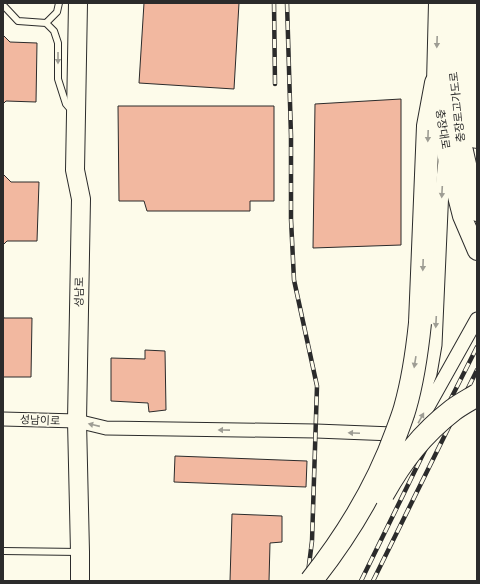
<svg xmlns="http://www.w3.org/2000/svg" width="480" height="584" viewBox="0 0 480 584" font-family="'Space Grotesk','Noto Sans KR',sans-serif">
<style>
.building{fill:#f2b8a0;stroke:#2b2b2b}
.lines{fill:none;stroke-linecap:round;stroke-linejoin:round}
.lane-casing{stroke:#2b2b2b;stroke-width:8}
.street-casing{stroke:#2b2b2b;stroke-width:15}
.secondary-casing{stroke:#2b2b2b;stroke-width:20}
.highway-casing{stroke:#2b2b2b;stroke-width:24}
.lane{stroke:#fdfbea;stroke-width:6}
.street{stroke:#fdfbea;stroke-width:13}
.secondary{stroke:#fdfbea;stroke-width:18}
.highway{stroke:#fdfbea;stroke-width:22}
.rail-casing{stroke:#2b2b2b;stroke-width:4.5}
.rail{stroke:#fdfbea;stroke-width:3;stroke-dasharray:9;stroke-linecap:butt}
.highway-bridge-casing{stroke:#2b2b2b;stroke-width:24;stroke-linecap:butt}
.highway-bridge{stroke:#fdfbea;stroke-width:22}
.oneway{fill:#9e9d94}
.labels{text-anchor:middle;dominant-baseline:central;stroke-width:3;stroke-linejoin:round;paint-order:stroke}
.street-label{font-size:11px;fill:#2b2b2b;stroke:#fdfbea}
</style>
<rect width="100%" height="100%" fill="#fdfbea"/>
<path class="building" d="M 144,3 L 239,3 L 234,89 L 139,83 Z
M 3,35 L 10,42 L 37,43 L 36,102 L 6,101 L 3,104 Z
M 401,99 L 401,245 L 313,248 L 315,104 Z
M 118,106 L 274,106 L 274,201 L 250,201 L 250,211 L 147,211 L 144,201 L 119,201 Z
M 3,174 L 11,182 L 39,182 L 37,241 L 7,241 L 3,245 Z
M 3,316 L 4,318 L 32,318 L 31,377 L 3,377 Z
M 145,350 L 165,351 L 166,410 L 149,412 L 148,403 L 111,401 L 111,358 L 145,359 Z
M 175,456 L 307,461 L 306,487 L 174,482 Z
M 232,514 L 282,516 L 282,542 L 270,543 L 269,581 L 230,581 Z"/>
<g class="lines">
<defs>
<path id="lane" d="M 3,5 L 18,21 L 46,23 L 54,31 L 58,43 L 58,79 L 66,104 L 72,111
M 46,23 L 57,12 L 59,3
M 3,551 L 79,552"/>
<path id="street" d="M 408,415 L 422,395 L 430,374 L 435,345 L 442,188 L 445,161
M 3,419 L 77,421 L 106,428 L 316,431 L 393,434
M 406,446 L 477,319"/>
<path id="secondary" d="M 78,3 L 75,170 L 81,199 L 77,421 L 80,552 L 80,581
M 438,3 L 436,83 L 446,153 L 462,216 L 477,251"/>
<path id="highway" d="M 453,3 C 452,38 451,72 455,107 C 458,140 467,173 475,205 L 477,210
M 472,3 L 470,59 L 473,108 L 477,137
M 420,323 L 428,126 L 436,83"/>
</defs>
<use href="#lane" class="lane-casing"/>
<use href="#street" class="street-casing"/>
<use href="#secondary" class="secondary-casing"/>
<use href="#highway" class="highway-casing"/>
<use href="#lane" class="lane"/>
<use href="#street" class="street"/>
<use href="#secondary" class="secondary"/>
<use href="#highway" class="highway"/>
<defs>
<path id="rail" d="M 274,3 L 275,84
M 287,3 L 291,136 L 291,219 L 294,280 L 317,386 L 312,541 L 307,581
M 361,581 L 427,446 L 477,347
M 373,581 L 477,370"/>
</defs>
<use href="#rail" class="rail-casing"/>
<use href="#rail" class="rail"/>
<defs>
<path id="highway-bridge" d="M 383,494 C 402,460 422,434 453,410 C 461,404 469,400 477,395
M 311,581 C 346,537 378,484 397,431 C 400,423 403,415 405,408 C 413,380 417,352 420,323"/>
</defs>
<use href="#highway-bridge" class="highway-bridge-casing"/>
<use href="#highway-bridge" class="highway-bridge"/>
</g>
<defs><path id="oneway-solid" d="M-6-.8H1V-3.2L6.5 0L1 3.2V.8H-6Z"/></defs>
<g class="oneway">
<use href="#oneway-solid" transform="translate(437 42) rotate(92)"/>
<use href="#oneway-solid" transform="translate(58 58) rotate(90)"/>
<use href="#oneway-solid" transform="translate(428 136) rotate(92)"/>
<use href="#oneway-solid" transform="translate(442 192) rotate(93)"/>
<use href="#oneway-solid" transform="translate(423 265) rotate(92)"/>
<use href="#oneway-solid" transform="translate(436 322) rotate(93)"/>
<use href="#oneway-solid" transform="translate(415 362) rotate(99)"/>
<use href="#oneway-solid" transform="translate(421 418) rotate(-61)"/>
<use href="#oneway-solid" transform="translate(94 425) rotate(-167)"/>
<use href="#oneway-solid" transform="translate(224 430) rotate(-179)"/>
<use href="#oneway-solid" transform="translate(354 433) rotate(-178)"/>
</g>
<g class="labels">
<g class="street-label">
<text transform="translate(457 107) rotate(-96)">충장로고가도로</text>
<text transform="translate(443 129) rotate(81)">충장대로</text>
<text transform="translate(79 292) rotate(-89)">성남로</text>
<text transform="translate(40 420) rotate(2)">성남이로</text>
</g>
</g>
<rect width="480" height="584" fill="none" stroke="#2b2b2b" stroke-width="8"/>
</svg>
